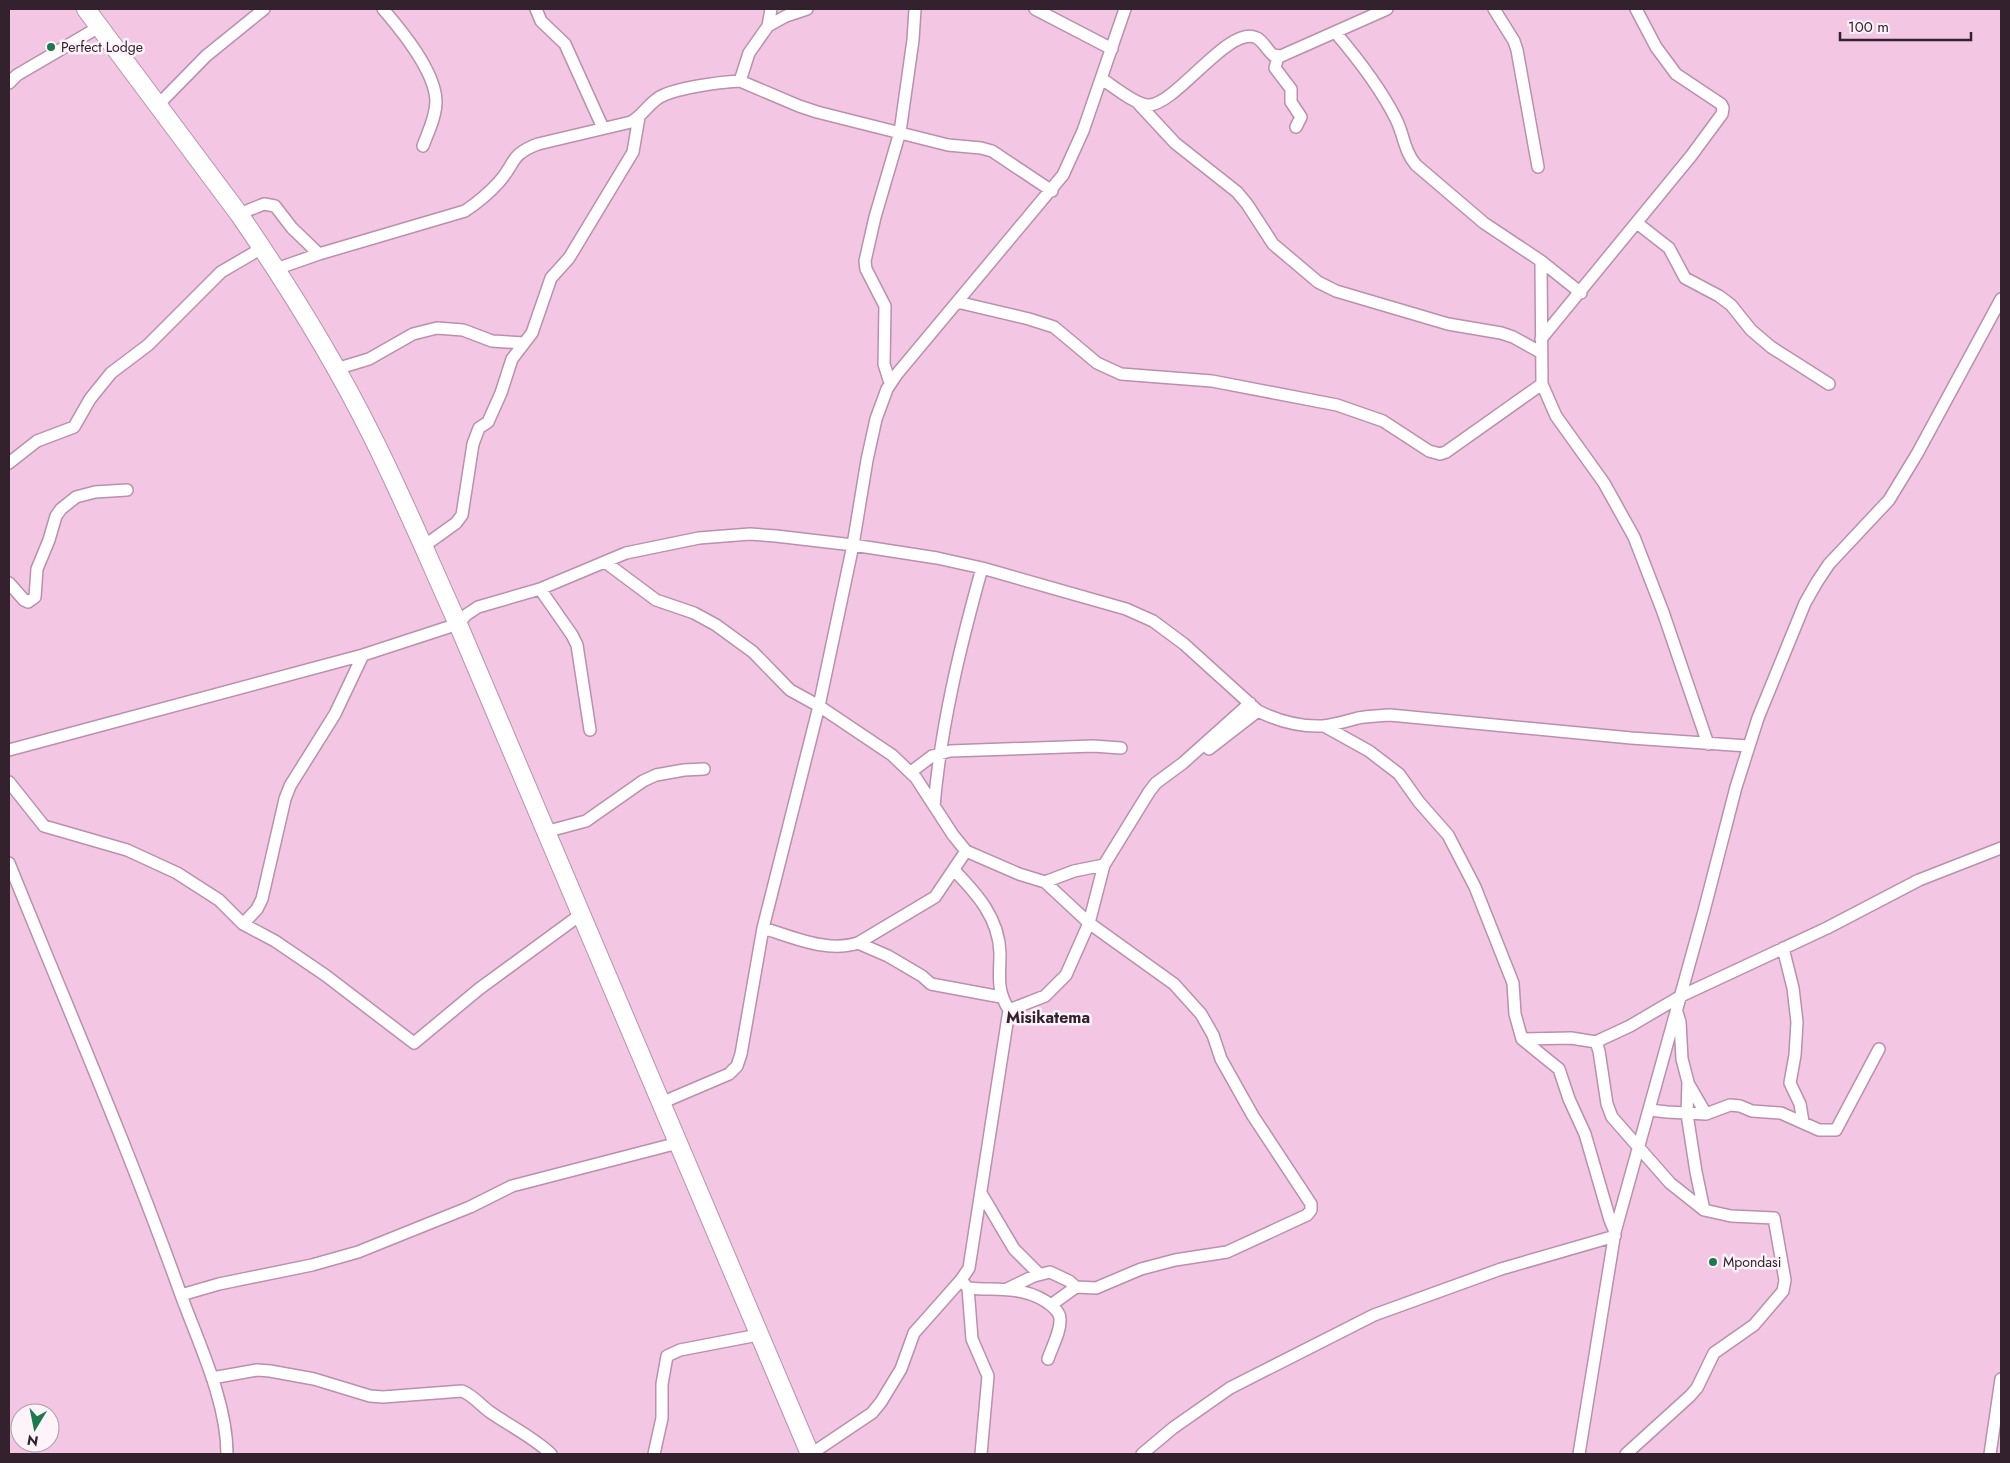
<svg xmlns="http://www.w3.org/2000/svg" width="2010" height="1463" viewBox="0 0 2010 1463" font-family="Jost,sans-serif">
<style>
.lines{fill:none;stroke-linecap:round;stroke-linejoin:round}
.minor-casing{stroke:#ba90ad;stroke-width:14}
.highway-casing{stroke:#ba90ad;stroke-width:20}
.minor{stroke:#fff;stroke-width:11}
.highway{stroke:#fff;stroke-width:18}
.poi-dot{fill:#1b794f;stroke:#fdf3f9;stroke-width:2}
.labels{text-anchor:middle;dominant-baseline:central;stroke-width:5;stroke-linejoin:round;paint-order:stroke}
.poi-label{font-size:14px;fill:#33222d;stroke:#fdf3f9;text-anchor:start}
.quarter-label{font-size:16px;font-weight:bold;fill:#33222d;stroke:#fdf3f9}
</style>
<rect width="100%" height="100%" fill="#f3c6e4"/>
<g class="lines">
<defs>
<path id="minor" d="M 383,9 C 402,31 435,71 436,101 C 436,117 428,132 423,146
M 536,9 L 541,21 L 565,44 L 603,128
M 1035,9 L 1112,49
M 1494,9 L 1514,41 L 1517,50 L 1538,167
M 768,26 L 786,16 L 807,9
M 1335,32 C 1358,59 1380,87 1396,119 C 1404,135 1404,151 1416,165 L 1484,223 L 1541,261 L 1581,293
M 1278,56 L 1275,68 L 1291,89 L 1291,102 L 1301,117 L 1296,127
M 1102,79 C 1113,86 1137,106 1149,105 C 1177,104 1230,23 1257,38 C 1263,41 1267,50 1273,55 L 1281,56 L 1387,9
M 740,81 L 799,106 L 817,112 L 948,145 L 981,148 L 992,151 L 1052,191
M 9,83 L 17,75 L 99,27
M 1137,102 L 1175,143 L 1237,192 L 1247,204 L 1273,244 L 1318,282 L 1336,291 L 1448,324 L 1501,333 L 1513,337 L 1540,352
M 158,105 L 206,56 L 264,9
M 239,214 L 264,204 L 275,206 L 292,228 L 319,254
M 1637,223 L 1669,248 L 1685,278 L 1719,296 L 1731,305 L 1751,330 L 1771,347 L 1829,384
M 1541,261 L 1542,384 L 1556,416 L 1604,483 L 1634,537 L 1663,612 L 1708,744
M 276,269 L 319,254 L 465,211 C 477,203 489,193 499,182 C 516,163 509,155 538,144 L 631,122 C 642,116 647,106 657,99 C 671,88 721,82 740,81 L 749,53 L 768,26 L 771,9
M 957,302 L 1029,319 L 1054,327 L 1097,363 L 1121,374 L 1212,381 L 1337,405 L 1383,421 L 1429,451 L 1440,454 L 1446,452 L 1542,384
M 1541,339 L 1691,156 L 1722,114 L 1723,108 L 1721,104 L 1676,74 L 1656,47 L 1636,9
M 336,369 L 369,359 L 413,334 L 437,328 L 463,330 L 492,341 L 524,343
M 890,383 L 884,364 L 885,306 L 866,269 L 865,261 L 875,217 L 900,132 L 913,40 L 915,9
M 9,463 L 37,441 L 74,427 L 90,399 L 111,373 L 148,345 L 221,272 L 262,248
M 424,546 L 456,523 L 462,515 L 473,444 L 479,428 L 488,422 L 501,393 L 512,359 L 532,333 L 551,278 L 569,258 L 633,152 L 639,117
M 605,562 L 656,600 L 694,613 L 716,625 L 753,652 L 790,690 L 819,706 L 892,755 L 916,778 L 953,835 L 966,851 L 1019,874 L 1045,882 L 1089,923 L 1174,984 L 1201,1014 L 1213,1035 L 1221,1059 L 1253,1116 L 1311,1204 L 1311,1210 L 1307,1215 L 1227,1252 L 1175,1260 L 1141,1269 L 1096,1288 L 1076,1287 L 1051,1305
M 9,583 L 24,600 L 28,602 L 35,597 L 37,569 L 49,540 L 56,516 L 61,509 L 76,497 L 95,492 L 127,490
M 540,589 L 572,635 L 577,645 L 590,730
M 1324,726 L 1369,751 L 1399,774 L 1419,802 L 1448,835 L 1475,887 L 1513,983 L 1515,1014 L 1522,1039 L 1559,1069 L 1569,1099 L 1585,1134 L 1610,1220 L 1615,1232
M 1209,749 L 1258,711
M 9,750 L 363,655 L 458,624 L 466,615 L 478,607 L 540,589 L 626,553 L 699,538 L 750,534 L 776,536 L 853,545 L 937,558 L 982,568 L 1126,609 L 1153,621 L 1184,644 L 1258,711 C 1278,721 1301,727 1323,726 C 1335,725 1347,721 1358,718 C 1368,716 1379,716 1390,715 L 1631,738 L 1748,746
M 911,772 L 932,756 L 950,751 L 1093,746 L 1121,748
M 9,782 L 44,826 L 127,850 L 177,873 L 219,900 L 243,924 L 275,941 L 325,975 L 414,1043 L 479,989 L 580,915
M 934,806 C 941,725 960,647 982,568
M 545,832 L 586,821 L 643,781 L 656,775 L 684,770 L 704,769
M 9,863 C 67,1007 129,1149 181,1295 C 199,1344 227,1402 227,1454
M 1045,882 L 1074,871 L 1104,865
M 243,924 L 257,909 L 262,899 L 285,799 L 290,786 L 335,714 L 363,655
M 763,928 C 793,937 827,953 858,943 L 935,897 L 966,851
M 858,943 L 888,956 L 922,976 L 931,984 L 1001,997
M 1783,948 L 1793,988 L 1797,1022 L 1795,1055 L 1790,1083 L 1800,1104 L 1803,1122
M 1009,1010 L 1045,996 L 1066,975 L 1089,923 L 1104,865 L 1149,792 L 1156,783 L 1183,763 L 1250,703
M 1677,1012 L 1680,1022 L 1682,1059 L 1688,1082 L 1687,1114 L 1696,1172 L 1704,1210
M 1522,1039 L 1571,1038 L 1596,1042 L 1602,1039 L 1630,1026 L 1681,996 L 1827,928 L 1919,880 L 2001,848
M 1596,1042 L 1599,1051 L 1607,1104 L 1612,1117 L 1670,1183 L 1704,1210 L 1731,1216 L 1774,1218 L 1785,1280 L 1783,1291 L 1754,1325 L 1714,1353 L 1697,1388 L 1690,1396 L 1626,1454
M 1688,1083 L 1706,1114
M 661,1103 L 729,1074 L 737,1066 L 741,1054 L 763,928 L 819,706 L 853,545 L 867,460 L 876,419 L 887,389 L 897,374 L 1063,175 L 1083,131 L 1125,9
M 1650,1110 L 1667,1112 L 1706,1114 L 1730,1105 L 1740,1106 L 1752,1111 L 1781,1113 L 1819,1130 L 1836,1130 L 1879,1049
M 981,1193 L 1014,1249 L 1039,1274
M 961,1280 L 968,1288 L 972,1339 L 988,1376 L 981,1454
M 968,1288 C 999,1291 1027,1285 1052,1306 C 1056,1310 1060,1313 1060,1319 C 1061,1331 1052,1347 1048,1359
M 1007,1289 L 1034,1276 L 1050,1272 L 1069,1281 L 1076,1287
M 181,1295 L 219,1284 L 312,1265 L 358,1252 L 470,1207 L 512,1186 L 678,1143
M 212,1378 L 257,1370 L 270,1371 L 314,1379 L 370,1396 L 383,1397 L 462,1391 C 473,1395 480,1405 490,1412 C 510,1426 533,1437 551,1454
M 654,1454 L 662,1418 L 662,1384 L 667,1356 L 680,1350 L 758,1335
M 811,1454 L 872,1413 L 881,1402 L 901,1369 L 914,1333 L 961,1280 L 969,1268 L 1009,1010 C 996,989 1000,976 1000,953 C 999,918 977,894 954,870
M 1142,1454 L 1173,1428 L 1230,1388 L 1374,1315 L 1501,1269 L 1615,1236
M 1579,1454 L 1615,1232 L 1704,911 L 1736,787 L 1758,718 L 1805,603 L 1817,582 L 1829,564 L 1889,500 L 1917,454 L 2001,299
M 1990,1454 L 2001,1379"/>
<path id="highway" d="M 86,9 L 239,214 C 287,284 332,356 370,432 C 402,495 429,560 458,624 L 810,1454"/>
</defs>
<use href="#minor" class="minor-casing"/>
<use href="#highway" class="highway-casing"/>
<use href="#minor" class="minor"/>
<use href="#highway" class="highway"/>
</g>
<g class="poi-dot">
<circle cx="51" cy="47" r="5"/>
<circle cx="1713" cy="1262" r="5"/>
</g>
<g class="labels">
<g class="poi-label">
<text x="61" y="47">Perfect Lodge</text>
<text x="1723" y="1262">Mpondasi</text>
</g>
<g class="quarter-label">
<text x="1048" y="1017">Misikatema</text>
</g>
</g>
<rect width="2010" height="1463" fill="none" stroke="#33222d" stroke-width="20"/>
<g transform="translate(35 1428) rotate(190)"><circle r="24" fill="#fdf3f9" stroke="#ac9fa7"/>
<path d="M0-4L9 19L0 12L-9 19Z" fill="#1b794f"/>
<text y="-8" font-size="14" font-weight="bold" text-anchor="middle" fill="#33222d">N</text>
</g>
<path d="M1840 32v8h131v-8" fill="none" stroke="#33222d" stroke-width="2.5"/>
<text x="1848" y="32" font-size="15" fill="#33222d" stroke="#fdf3f9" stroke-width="4" paint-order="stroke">100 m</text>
</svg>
